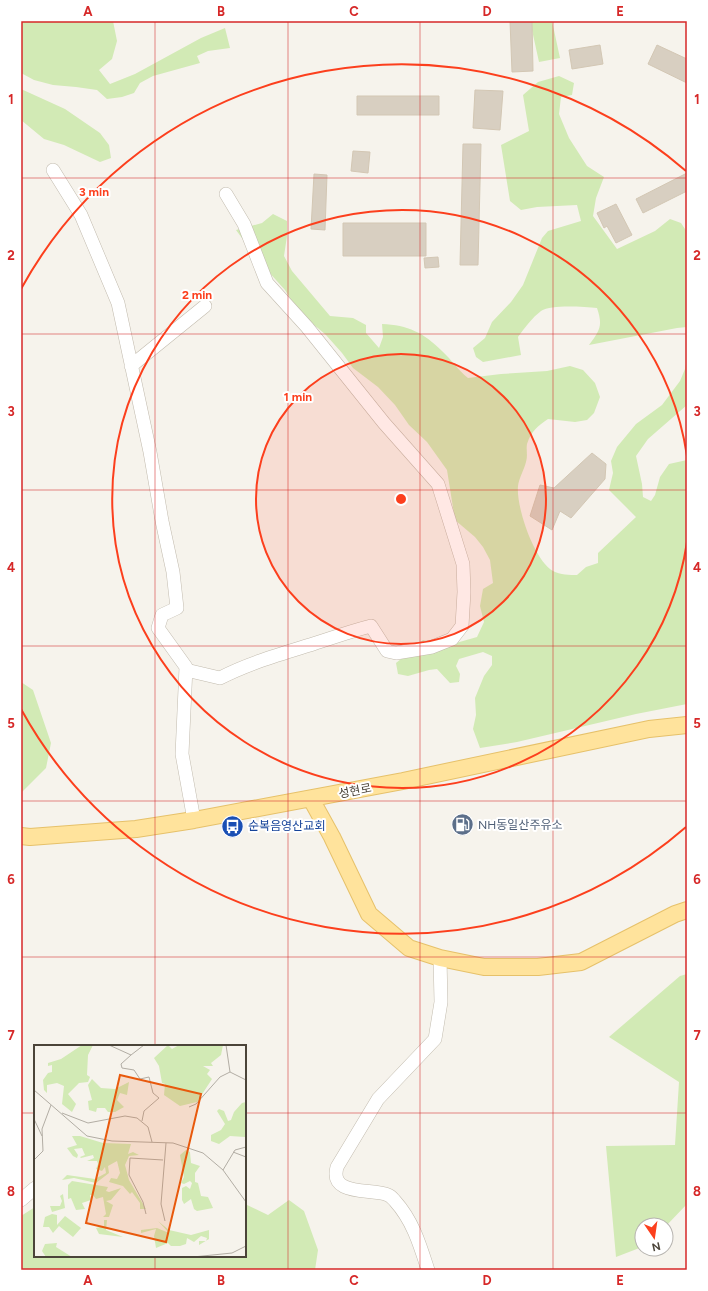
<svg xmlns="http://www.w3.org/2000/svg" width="708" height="1291" viewBox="0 0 708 1291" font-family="Figtree,'Noto Sans KR',sans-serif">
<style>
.green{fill:#d2eab5}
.building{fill:#d8cfc1;stroke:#d3c7b4}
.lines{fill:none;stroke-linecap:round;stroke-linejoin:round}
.minor-casing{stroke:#c2bbae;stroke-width:14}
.major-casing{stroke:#e6c16a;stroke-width:18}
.minor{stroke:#fff;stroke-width:13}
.major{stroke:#ffe39c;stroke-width:16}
.grid{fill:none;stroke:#d62828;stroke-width:1;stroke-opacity:0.55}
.ring{fill:none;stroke:#fc3f1d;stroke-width:2}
.labels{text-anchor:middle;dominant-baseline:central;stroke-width:4;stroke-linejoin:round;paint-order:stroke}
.street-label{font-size:12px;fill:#4b4439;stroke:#fff}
.service-label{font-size:12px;fill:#4e5e75;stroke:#fff;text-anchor:start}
.transit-label{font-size:12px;fill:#164399;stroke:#fff;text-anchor:start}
.inset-road{fill:none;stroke:#b2ada4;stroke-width:1}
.view{fill:#e8590c;fill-opacity:0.15;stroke:#e8590c;stroke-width:2}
.inset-edge{fill:none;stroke:#4b4439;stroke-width:2}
.centre{fill:#fc3f1d;stroke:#fff;stroke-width:2}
.ring-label{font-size:12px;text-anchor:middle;font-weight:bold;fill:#fc3f1d;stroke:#fff;stroke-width:4;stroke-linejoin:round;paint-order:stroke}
.neatline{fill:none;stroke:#d62828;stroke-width:1.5}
.grid-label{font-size:13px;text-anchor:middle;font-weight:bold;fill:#d62828}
</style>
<rect width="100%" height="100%" fill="#f6f3ec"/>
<path class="green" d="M 21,21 L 113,21 L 117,41 L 112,59 L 99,70 L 110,84 L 135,74 L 201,38 L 225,28 L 230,48 L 208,51 L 197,56 L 200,63 L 153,76 L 140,83 L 134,93 L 122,97 L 107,99 L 97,90 L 76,87 L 53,85 L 34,80 L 21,73 Z
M 530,21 L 552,21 L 560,58 L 539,62 Z
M 559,76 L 574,83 L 572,95 L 561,97 L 559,114 L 569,138 L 587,166 L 604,177 L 596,198 L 593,216 L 617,249 L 655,231 L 670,219 L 681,223 L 687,232 L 687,327 L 677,328 L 589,345 C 600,330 603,326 597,308 C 584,307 552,304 541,311 C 532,318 525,327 518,337 L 521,355 L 483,362 L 476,357 L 473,348 L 485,338 L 492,322 L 511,302 L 523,285 L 542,238 L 548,231 L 581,221 L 577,205 L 537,207 L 521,210 L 510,201 L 501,145 L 529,131 L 523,95 L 538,82 Z
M 21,89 L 65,109 L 100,133 L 109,145 L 111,158 L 100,162 L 64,145 L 44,139 L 21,120 Z
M 273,214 L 287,221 L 287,236 L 284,256 L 292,271 L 330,316 L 353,318 L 366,325 L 366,333 L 379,348 L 383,337 L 382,324 C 408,325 424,333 442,351 C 452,360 457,369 468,378 L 501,374 L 547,371 L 570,366 L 583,370 L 595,383 L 600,397 L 594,413 L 587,420 L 575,422 L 548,419 C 538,426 531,431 527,444 C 526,450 528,456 526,462 C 524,470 519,478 518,486 C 516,507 534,560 553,571 C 560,575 570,575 577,575 L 586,567 L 598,563 L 598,553 L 636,517 L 609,490 L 613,473 L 611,461 L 617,447 L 636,424 L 662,405 L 680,381 L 685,369 L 687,359 L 687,405 L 648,439 L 636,456 L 642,484 L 643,497 L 651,501 L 655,495 L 660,477 L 669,464 L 687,460 L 687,704 L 636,714 L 517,742 L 480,748 L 473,729 L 476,715 L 475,698 L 484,676 L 492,665 L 492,656 L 483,652 L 459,659 L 456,666 L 460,674 L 459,682 L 450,683 L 437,669 L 429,670 L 408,676 L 398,674 L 396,663 L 401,659 L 414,654 L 416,646 L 423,640 L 438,644 L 456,643 L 477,637 L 484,622 L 480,606 L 483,589 L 493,583 L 490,560 L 483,547 L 475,537 L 455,520 L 447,470 L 427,442 L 409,425 L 395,405 L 378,387 L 353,368 L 342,353 L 326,335 L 306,318 L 293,303 L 285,290 L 258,260 L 236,230 L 262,223 Z
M 21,682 L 33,690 L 51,743 L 46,768 L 21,793 Z
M 687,974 L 687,1204 L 666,1226 L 666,1225 L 642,1225 L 642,1247 L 616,1257 L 606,1146 L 675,1145 L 679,1082 L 609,1037 L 680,976 Z
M 289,1200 L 304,1211 L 318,1250 L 315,1270 L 21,1270 L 21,1216 L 35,1207 L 35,1256 L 245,1256 L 245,1204 L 268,1215 Z"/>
<path class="building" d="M 510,21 L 532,21 L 533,71 L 512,72 Z
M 600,45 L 603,64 L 572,69 L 569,50 Z
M 657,45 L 687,59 L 687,83 L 648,64 Z
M 475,90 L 503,91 L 500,130 L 473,128 Z
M 357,96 L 439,96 L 439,115 L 357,115 Z
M 463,144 L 481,144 L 478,265 L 460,265 Z
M 353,151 L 370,152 L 368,173 L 351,171 Z
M 687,173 L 687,191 L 643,213 L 636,199 Z
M 314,174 L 327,175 L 325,230 L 311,229 Z
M 616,204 L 632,235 L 616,243 L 607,226 L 604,228 L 597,213 Z
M 343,223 L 426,223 L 426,256 L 343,256 Z
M 438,257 L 439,267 L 425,268 L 424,258 Z
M 592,453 L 606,464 L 605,479 L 571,518 L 560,511 L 552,530 L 530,516 L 540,485 L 554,488 Z"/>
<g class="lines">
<defs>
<path id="minor" d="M 53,170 L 81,215 L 118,303 L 150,452 L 162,521 L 173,572 L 177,608 L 162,615 L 158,628 L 186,667 L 182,754 L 194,820
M 131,366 L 205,306
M 186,670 L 220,678 C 249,663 281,654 313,644 C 332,638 351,631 371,626 L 387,651 L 396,653 L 432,647 L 452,639 L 462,626 L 464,592 L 463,564 L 438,484 L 384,423 L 307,327 L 267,283 L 244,224 L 226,194
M 21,1200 L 35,1188
M 428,1270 C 420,1245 413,1221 395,1201 C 393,1199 391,1196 388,1195 C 372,1188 329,1197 337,1167 L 378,1099 L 435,1039 L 441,1002 L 440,958"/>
<path id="major" d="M 311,799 L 332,837 L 369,914 L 409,948 L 440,958 L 484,967 L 538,967 L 581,962 L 675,914 L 687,910
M 21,836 L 30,837 L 136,829 L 194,820 L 403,781 L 649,729 L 687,725"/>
</defs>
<use href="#minor" class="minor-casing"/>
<use href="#major" class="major-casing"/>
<use href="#minor" class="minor"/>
<use href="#major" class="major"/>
</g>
<path class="grid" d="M 155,21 L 155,1046M 288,21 L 288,1270M 420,21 L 420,1270M 553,21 L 553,1270M 21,178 L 687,178M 21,334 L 687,334M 21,490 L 687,490M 21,646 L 687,646M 21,801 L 687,801M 21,957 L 687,957M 21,1113 L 35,1113M 245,1113 L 687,1113M 155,1256 L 155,1270"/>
<circle cx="401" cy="499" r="145" fill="#fc3f1d" fill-opacity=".12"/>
<g class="ring">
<circle cx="401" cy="499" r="145"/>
<path d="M687 542A289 289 0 1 1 687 456"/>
<path d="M686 827A434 434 0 0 1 21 709M21 289A434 434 0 0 1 686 171"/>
</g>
<defs>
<symbol id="fuel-disc" viewBox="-11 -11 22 22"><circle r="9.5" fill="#5c6f8a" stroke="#fff"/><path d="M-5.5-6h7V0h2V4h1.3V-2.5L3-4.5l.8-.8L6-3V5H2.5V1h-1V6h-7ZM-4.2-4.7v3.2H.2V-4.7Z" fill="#fff"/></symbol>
<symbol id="bus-disc" viewBox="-11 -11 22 22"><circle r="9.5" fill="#1a4fb4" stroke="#fff"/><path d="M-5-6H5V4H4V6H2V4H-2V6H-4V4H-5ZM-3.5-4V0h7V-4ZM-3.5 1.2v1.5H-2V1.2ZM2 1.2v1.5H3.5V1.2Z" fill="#fff"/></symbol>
</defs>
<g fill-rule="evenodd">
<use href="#fuel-disc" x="450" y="812" width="25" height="25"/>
<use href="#bus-disc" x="220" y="814" width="25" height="25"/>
</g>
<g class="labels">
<g class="street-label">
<text transform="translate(355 791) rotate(-11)">성현로</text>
</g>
<g class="service-label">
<text x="478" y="825">NH동일산주유소</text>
</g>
<g class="transit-label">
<text x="248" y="826">순복음영산교회</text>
</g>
</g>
<g transform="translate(34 1045)">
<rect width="212" height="212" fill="#f6f3ec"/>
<path d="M 48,0 L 59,0 L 54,10 L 53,30 L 56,32 L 54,37 L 45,38 L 34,49 L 42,59 L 38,67 L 28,59 L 30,41 L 23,38 L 13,40 L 13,48 L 10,45 L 9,35 L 14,28 L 18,27 L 18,20 L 14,21 L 14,18 L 27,14 ZM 134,0 L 138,4 L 145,0 L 189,0 L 187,10 L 177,18 L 179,21 L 169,21 L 176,25 L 173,29 L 178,34 L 163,57 L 146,61 L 130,50 L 131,39 L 128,38 L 125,21 L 120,13 ZM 58,34 L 67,43 L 81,44 L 95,37 L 93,50 L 86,48 L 83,55 L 90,62 L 81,67 L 74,67 L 71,63 L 63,63 L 62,67 L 55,65 L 54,56 L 58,55 L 54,40 ZM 212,57 L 211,92 L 196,91 L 185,99 L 177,96 L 177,90 L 187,85 L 191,79 L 183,66 L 185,64 L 190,66 L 194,76 L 197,75 L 200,67 L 208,58 ZM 38,91 L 46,91 L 69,98 L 97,99 L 94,109 L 99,107 L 105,110 L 95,111 L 91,120 L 95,135 L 112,164 L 106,164 L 106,158 L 98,147 L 96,149 L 89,141 L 75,137 L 77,133 L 83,134 L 86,128 L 83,116 L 74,121 L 75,128 L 62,138 L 40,133 L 28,135 L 33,130 L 61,134 L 72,128 L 71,122 L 68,126 L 62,124 L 64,119 L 63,116 L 53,116 L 60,113 L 59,110 L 47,113 L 46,112 L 51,110 L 48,103 L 40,104 L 44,110 L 43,113 L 39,111 L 33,103 L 43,100 ZM 152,105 L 156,107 L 157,118 L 166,121 L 161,128 L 161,137 L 164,138 L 167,151 L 174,152 L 179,163 L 163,166 L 160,164 L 157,154 L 150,159 L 148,155 L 148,143 L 152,141 L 156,144 L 158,138 L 156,136 L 150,139 L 147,138 L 150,132 L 146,110 ZM 38,136 L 74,142 L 72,146 L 75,147 L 87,143 L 77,155 L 72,156 L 79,160 L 75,172 L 69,172 L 72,169 L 69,152 L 62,154 L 59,150 L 56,150 L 57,155 L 48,158 L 51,164 L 42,165 L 37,153 L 34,154 L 34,140 ZM 29,149 L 31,163 L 18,167 L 16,161 L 26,161 L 28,156 L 26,151 ZM 18,169 L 23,170 L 23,180 L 31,171 L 47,183 L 39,192 L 25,181 L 19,188 L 15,182 L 9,182 L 11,172 ZM 70,175 L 73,175 L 72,185 L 89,192 L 65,189 L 62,183 L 70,181 ZM 124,176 L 135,185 L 157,190 L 175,185 L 175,194 L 165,200 L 165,196 L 172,196 L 173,193 L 167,191 L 160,197 L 153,193 L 152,199 L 146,201 L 137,201 L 134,198 L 122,203 L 120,191 L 122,184 L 107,188 L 107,185 L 123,183 L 135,188 ZM 23,198 L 22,202 L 38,212 L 12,212 L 8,206 L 11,199 Z" fill="#d2eab5"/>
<path class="inset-road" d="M 75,0 L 97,10 L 110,0M 192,0 L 196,27 L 212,35M 97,10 L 87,19 L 88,23 L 100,25 L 106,34 L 115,32 L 119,48 L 125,53 L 110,66 L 108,76M 0,45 L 53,91 L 78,96 L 139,98 L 169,108 L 189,125 L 212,157M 155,62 L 162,59 L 186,32 L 196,27M 28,68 L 54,78 L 91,71 L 103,73 L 114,82 L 118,97M 0,74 L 8,91M 199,107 L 212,112M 0,115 L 9,106 L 8,84 L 17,60M 189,125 L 201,105 L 212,102M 112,169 L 109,157 L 95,130 L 96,113 L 129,115M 131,176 L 127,159 L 132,98M 159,212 L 198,208 L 212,201"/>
<path class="view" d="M 86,30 L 167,49 L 132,197 L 52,178 Z"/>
<rect width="212" height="212" class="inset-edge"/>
</g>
<circle cx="401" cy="499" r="6" class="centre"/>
<g class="ring-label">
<text x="94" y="196">3 min</text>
<text x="197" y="299">2 min</text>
<text x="298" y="401">1 min</text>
</g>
<rect width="708" height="1291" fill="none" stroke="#ffffff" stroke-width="44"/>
<g transform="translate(654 1237) rotate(167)"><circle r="19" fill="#ffffff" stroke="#b7b4b0"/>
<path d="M0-3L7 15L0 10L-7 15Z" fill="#fc3f1d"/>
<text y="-6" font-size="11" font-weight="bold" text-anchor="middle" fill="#4b4439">N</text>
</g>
<rect x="22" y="22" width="664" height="1247" class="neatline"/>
<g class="grid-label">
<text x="88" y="16">A</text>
<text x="221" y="16">B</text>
<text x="354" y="16">C</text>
<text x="487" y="16">D</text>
<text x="620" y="16">E</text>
<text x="11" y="104">1</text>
<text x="697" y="104">1</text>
<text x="11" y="260">2</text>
<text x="697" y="260">2</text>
<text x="11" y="416">3</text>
<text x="697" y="416">3</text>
<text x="11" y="572">4</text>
<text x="697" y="572">4</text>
<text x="11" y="728">5</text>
<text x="697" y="728">5</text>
<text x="11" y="884">6</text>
<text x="697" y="884">6</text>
<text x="11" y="1040">7</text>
<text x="697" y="1040">7</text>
<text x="11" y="1196">8</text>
<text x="697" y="1196">8</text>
<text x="88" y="1285">A</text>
<text x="221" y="1285">B</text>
<text x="354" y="1285">C</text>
<text x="487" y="1285">D</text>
<text x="620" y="1285">E</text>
</g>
</svg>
